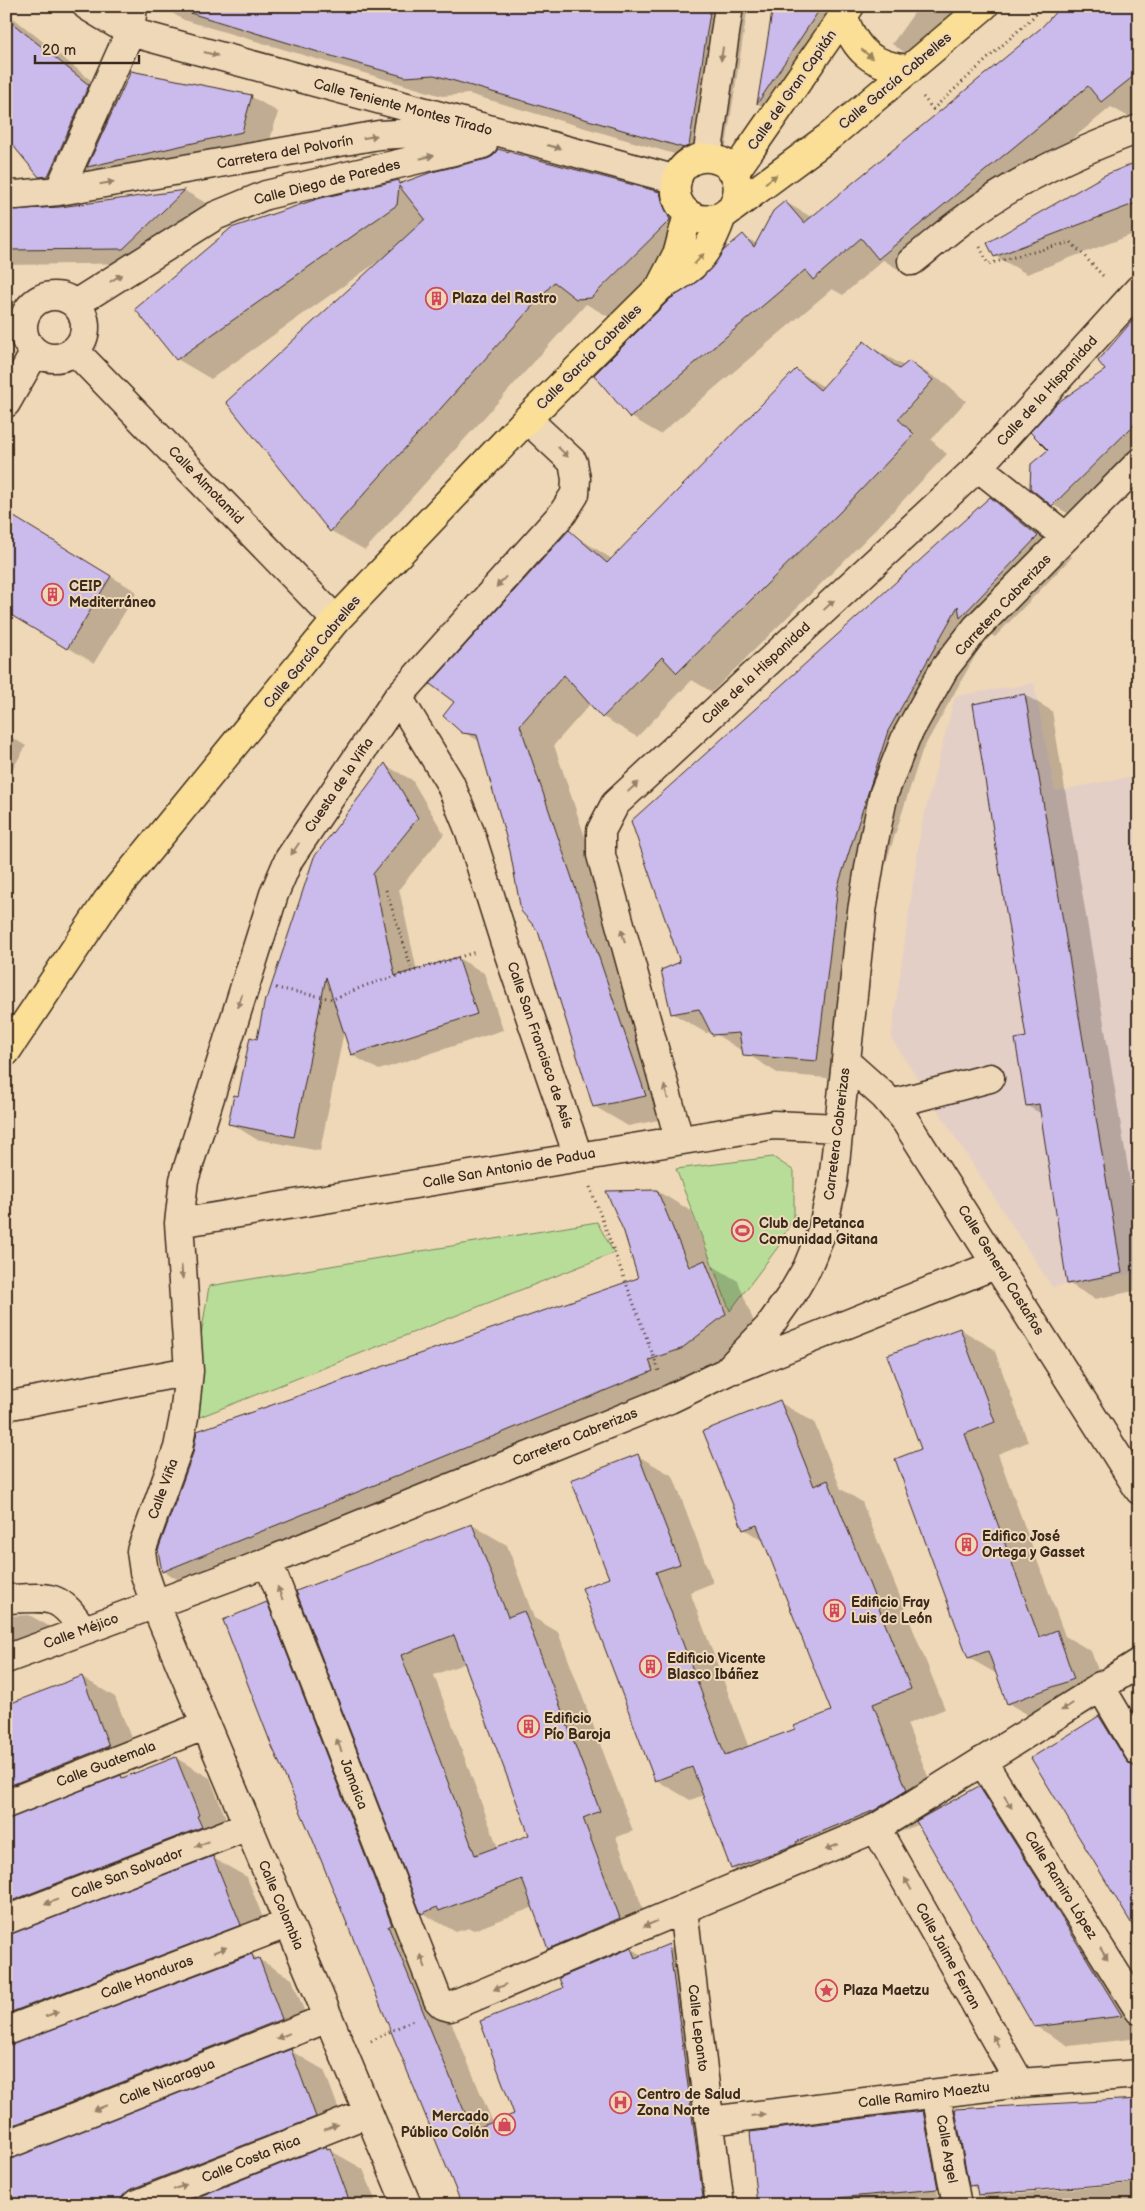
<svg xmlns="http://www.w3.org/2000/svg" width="1145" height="2211" viewBox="0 0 1145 2211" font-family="'Balsamiq Sans',sans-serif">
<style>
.built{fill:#e4cfc7}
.green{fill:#b7dd98;stroke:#79845b}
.shadow{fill:#0003;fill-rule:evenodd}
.building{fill:#cabbec;stroke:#3b2a1e;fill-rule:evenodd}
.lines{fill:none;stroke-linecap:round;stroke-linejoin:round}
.minor-casing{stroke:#3b2a1e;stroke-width:31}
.major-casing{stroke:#3b2a1e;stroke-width:31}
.path{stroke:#3b2a1e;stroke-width:3;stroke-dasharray:1 4;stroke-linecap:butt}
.minor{stroke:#efd8b7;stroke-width:28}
.major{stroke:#fbdf96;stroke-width:28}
.oneway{fill:#95816a}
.oneway2{fill:#9b845a}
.labels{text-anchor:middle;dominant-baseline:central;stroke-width:4;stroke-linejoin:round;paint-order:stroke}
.street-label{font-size:14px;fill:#3b2a1e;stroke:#efd8b7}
.poi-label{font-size:14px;font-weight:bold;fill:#3b2a1e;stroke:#efd8b7;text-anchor:start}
</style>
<rect width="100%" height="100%" fill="#efd8b7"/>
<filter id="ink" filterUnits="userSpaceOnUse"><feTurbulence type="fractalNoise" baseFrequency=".02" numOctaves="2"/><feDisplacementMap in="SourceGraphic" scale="10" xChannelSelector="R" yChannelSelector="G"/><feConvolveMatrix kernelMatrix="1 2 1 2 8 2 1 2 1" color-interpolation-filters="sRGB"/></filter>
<g filter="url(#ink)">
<path class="built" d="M 1034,683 L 1055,791 L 1139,775 L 1139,1123 L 1133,1125 L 1139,1188 L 1139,1273 L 1052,1287 L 891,1038 L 921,827 L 955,696 Z"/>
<path class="green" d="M 773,1157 L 794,1171 L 794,1215 L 778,1247 L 730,1311 L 676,1169 Z
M 597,1222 L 614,1253 L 187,1422 L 209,1286 Z"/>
<path class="shadow" d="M 160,6 L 748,6 L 723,165 L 719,167 L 469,94 L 442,96 L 184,20 Z
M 774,6 L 859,6 L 784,119 L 758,104 Z
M 919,6 L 994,6 L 926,66 L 892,44 Z
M 1139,6 L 1139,112 L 1131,118 L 1111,107 L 908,275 L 883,260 L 843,295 L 832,289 L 660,434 L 631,417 L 704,278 L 744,236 L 757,244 L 785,202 L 813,218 L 1042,29 Z
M 6,12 L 118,102 L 132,73 L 252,97 L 278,112 L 268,147 L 115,182 L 91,168 L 80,194 L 71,194 L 40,176 L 6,135 Z
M 1139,163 L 1139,232 L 1027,274 L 995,256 Z
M 399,181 L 403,183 L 660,193 L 694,213 L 704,240 L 611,318 L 586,304 L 365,550 L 331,531 L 380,260 L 211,379 L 177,359 Z
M 185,191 L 211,206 L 150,263 L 6,265 L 6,210 L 17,212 Z
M 1139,315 L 1139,470 L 1085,523 L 1053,505 L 1031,488 L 1050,450 L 1107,370 Z
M 864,343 L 904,366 L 909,362 L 943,382 L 966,401 L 931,440 L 947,454 L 874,531 L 712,692 L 692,680 L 637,737 L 603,717 L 591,703 L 554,745 L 679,1116 L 628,1126 L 594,1106 L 539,930 L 511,851 L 481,742 L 463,732 L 456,702 L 569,532 L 612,559 L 796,370 L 824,387 Z
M 990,498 L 1025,518 L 1072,557 L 995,637 L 988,633 L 922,751 L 872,906 L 851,1080 L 779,1074 L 712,1032 L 706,1033 L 672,1013 L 682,963 Z
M 6,513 L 137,592 L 94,663 L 6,611 Z
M 1025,695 L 1052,711 L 1139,1234 L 1139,1290 L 1095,1299 L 1068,1283 L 1042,1114 L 1027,1106 Z
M 6,734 L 26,746 L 6,780 Z
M 385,765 L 412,780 L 444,834 L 399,889 L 417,971 L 458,958 L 484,973 L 503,1030 L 379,1070 L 352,1055 L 344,1031 L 320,1151 L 256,1139 L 230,1123 L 258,1040 L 268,1001 Z
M 657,1191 L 691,1211 L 713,1266 L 738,1281 L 758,1333 L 685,1390 L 196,1590 L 163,1571 L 640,1279 Z
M 960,1329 L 994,1349 L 1028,1442 L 998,1454 L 1065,1636 L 1091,1651 L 1108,1698 L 1042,1723 L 1008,1703 L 997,1674 L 969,1658 L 923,1450 Z
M 779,1402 L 814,1422 L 841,1489 L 862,1502 L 945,1709 L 907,1724 L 941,1809 L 979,1787 L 1013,1807 L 1139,2009 L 1139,2038 L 1069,2046 L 1035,2026 L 919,1824 L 830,1862 L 831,1864 L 766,1888 L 732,1868 L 704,1795 L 690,1800 L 656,1780 L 610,1579 L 638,1456 L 673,1476 L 713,1583 L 690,1592 L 749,1748 L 797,1729 L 832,1712 L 765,1542 L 744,1529 Z
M 472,1525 L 507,1545 L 534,1618 L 558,1632 L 633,1831 L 616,1837 L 654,1938 L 630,1948 L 643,1956 L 669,1946 L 701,1964 L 733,2205 L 464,2205 L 336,1897 L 313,1838 L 267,1604 L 299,1622 L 419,1945 L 493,2123 L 515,2114 L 564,1989 L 585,1969 L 549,1948 L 534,1907 L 474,1930 L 469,1928 L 456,1932 L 422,1913 L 297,1591 ZM 466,1663 L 531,1836 L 498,1848 L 434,1675 Z
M 29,1615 L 56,1630 L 6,1651 L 6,1616 Z
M 82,1677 L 115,1697 L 142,1766 L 34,1808 L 121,1777 L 124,1779 L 176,1758 L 210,1778 L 232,1834 L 230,1835 L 235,1846 L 28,1928 L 213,1858 L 247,1877 L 273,1944 L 34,2035 L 28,2040 L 252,1955 L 292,1979 L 315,2039 L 34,2149 L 291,2051 L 324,2070 L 349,2136 L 174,2205 L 6,2205 L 6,1707 Z
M 1099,1717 L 1134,1737 L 1139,1746 L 1139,1933 Z
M 956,2110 L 1001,2195 L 1139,2183 L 1139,2204 L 997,2205 L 980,2194 L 979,2190 L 970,2185 Z
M 923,2112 L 950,2127 L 951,2205 L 758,2205 ZM 925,2128 L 928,2128 L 940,2195 L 938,2195 Z
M 326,2148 L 363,2169 L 377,2205 L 182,2205 Z"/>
<path class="building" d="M 191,6 L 711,6 L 689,146 L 684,148 L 434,75 L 406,77 L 338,58 L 190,13 Z
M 773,6 L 822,6 L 757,104 Z
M 1061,6 L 1139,6 L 1139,72 L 1101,102 L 1088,86 L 878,259 L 861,238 L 813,280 L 805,270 L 630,418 L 594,375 L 670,299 L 702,278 L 723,251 L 743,234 L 754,247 L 773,211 L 785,201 L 804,223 L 1041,28 Z
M 6,18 L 89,85 L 48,176 L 39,177 L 6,137 Z
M 131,71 L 252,95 L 242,132 L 87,167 Z
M 498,149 L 660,192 L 663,204 L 670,220 L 591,298 L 576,299 L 554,282 L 330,532 L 226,402 L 425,219 L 399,186 L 397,205 L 176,360 L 135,309 L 231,228 L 317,199 L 399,180 L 399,184 L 432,172 L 487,159 L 493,156 Z
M 1139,161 L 1139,202 L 994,257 L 987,243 L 1105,175 Z
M 185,190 L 123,249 L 6,250 L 6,210 L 60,207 Z
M 1139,313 L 1139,420 L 1052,506 L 1030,488 L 1031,464 L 1048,450 L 1030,432 L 1057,403 L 1105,370 L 1098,361 Z
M 864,341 L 899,369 L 909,361 L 933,380 L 898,419 L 914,434 L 840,512 L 677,673 L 662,657 L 602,718 L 564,675 L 520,725 L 646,1096 L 593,1107 L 538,931 L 521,911 L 510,851 L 477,735 L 462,733 L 443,716 L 454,702 L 430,684 L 569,530 L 607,563 L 796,369 L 820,390 Z
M 990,497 L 1038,536 L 960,618 L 958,606 L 888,731 L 838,886 L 817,1061 L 743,1055 L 739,1033 L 712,1035 L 699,1009 L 671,1014 L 661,970 L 680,962 L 631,821 Z
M 6,512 L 111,576 L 67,649 L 6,612 Z
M 1025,694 L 1122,1273 L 1067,1284 L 1039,1104 L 1026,1106 L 1015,1039 L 1026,1037 L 973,704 Z
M 385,763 L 418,818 L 373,874 L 395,976 L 458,957 L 477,1014 L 351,1055 L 326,977 L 294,1137 L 228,1124 L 234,1095 L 238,1096 L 250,1037 L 257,1039 L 265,999 L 267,999 L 314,857 Z
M 657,1190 L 689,1267 L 705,1260 L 726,1314 L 681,1349 L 649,1360 L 653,1371 L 162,1572 L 158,1550 L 193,1453 L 197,1431 L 638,1278 L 624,1232 L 606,1191 Z
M 960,1328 L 995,1422 L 965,1434 L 1039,1637 L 1057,1630 L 1074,1679 L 1007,1704 L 988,1651 L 968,1658 L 895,1459 L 921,1449 L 887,1355 Z
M 780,1400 L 814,1486 L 828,1480 L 911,1689 L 873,1704 L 907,1790 L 875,1810 L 796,1842 L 797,1844 L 731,1869 L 692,1767 L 655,1781 L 582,1588 L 609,1578 L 571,1480 L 638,1454 L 680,1564 L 656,1572 L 725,1755 L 795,1729 L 794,1726 L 831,1711 L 757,1525 L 743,1530 L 703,1431 Z
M 472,1524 L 508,1617 L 524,1611 L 600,1811 L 583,1818 L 620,1918 L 548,1949 L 522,1879 L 439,1911 L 437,1907 L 421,1914 L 296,1591 ZM 454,1635 L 529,1835 L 475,1855 L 401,1655 Z
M 267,1602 L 392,1925 L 388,1926 L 472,2130 L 514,2114 L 480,2021 L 563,1988 L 559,1978 L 631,1948 L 635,1958 L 669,1944 L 704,2205 L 462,2205 L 312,1838 L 271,1744 L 223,1620 Z
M 82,1676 L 109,1746 L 6,1787 L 6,1705 Z
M 1099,1716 L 1126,1760 L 1135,1767 L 1139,1773 L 1139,1936 L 1031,1758 Z
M 176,1757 L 199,1815 L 197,1816 L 202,1827 L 6,1903 L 6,1819 L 121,1775 L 122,1778 Z
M 979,1786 L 1044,1889 L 1122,2016 L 1034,2027 L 916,1821 Z
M 213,1856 L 241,1925 L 6,2014 L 6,1935 Z
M 252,1954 L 254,1960 L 259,1958 L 282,2019 L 6,2128 L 6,2046 Z
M 291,2049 L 316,2117 L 129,2190 L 123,2196 L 120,2205 L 6,2205 L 6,2160 Z
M 1139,2099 L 1139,2182 L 978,2195 L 976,2185 L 969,2186 L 955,2109 Z
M 923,2111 L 938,2189 L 757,2205 L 750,2132 Z
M 326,2146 L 327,2149 L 330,2148 L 351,2205 L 178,2205 Z"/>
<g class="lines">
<defs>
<path id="minor" d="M 87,6 L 130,32 L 677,180
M 707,157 L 729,6
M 59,191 L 130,32 L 133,6
M 6,194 L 16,195 L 59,191 L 379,135 L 434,132 L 463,134
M 912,261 C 930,247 947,231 966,218 C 1018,179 1078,151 1139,129
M23 327a31 31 0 1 1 62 0a31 31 0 1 1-62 0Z
M 75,304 L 215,216 L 266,195 L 483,144
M 75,351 L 336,620
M 6,403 L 35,352
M 978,467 L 1066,537
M 398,697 L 450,783 L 470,832 L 505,943 L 578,1156
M 846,1062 L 884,1096 L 906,1122 L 1139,1490
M 891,1104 L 990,1078
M 679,1139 L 601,855 L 601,831 L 615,804 L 978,467 L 1139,289
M 179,1223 L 773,1125 L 839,1128
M 735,1369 L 997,1264
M 6,1406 L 189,1371
M 268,1562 L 438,2000 L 443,2005 L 450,2007 L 876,1828 L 1139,1663
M 6,1599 C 49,1598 58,1591 83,1630
M 6,1659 L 245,1571 L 670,1399 L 726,1372 L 768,1328 L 792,1294 L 807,1268 L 822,1231 L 833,1182 L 862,911 L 872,850 L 884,793 L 906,737 L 944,669 L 976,628 L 1139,463
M 1100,1686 L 1139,1752
M 982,1761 L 1139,2010
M 6,1804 L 206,1725
M 876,1828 L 1020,2083
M 683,1910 L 720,2205
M 6,1920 L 248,1826
M 6,2031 L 289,1923
M 936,2094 L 957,2205
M 710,2121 L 1020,2083 L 1139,2074
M 6,2145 L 328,2018
M 135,2205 L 368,2113
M 407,2205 L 155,1604 L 144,1572 L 141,1551 L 178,1448 L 184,1417 L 189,1371 L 179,1223 L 184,1180 L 274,894 L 289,859 L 398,697 L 563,513 L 575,494 L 576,479 L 573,462 L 527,419"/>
<path id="major" d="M 843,15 C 855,51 872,66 910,69
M 734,173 L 850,6
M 732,208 C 759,156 681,138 676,185 C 675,196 678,205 686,212 C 697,222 710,221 722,216 L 830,136 L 984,6
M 661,286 C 696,269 709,253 722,216
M 6,1052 L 107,901 L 336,620 L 527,419 L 660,287 L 678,252 L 688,214"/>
</defs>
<use href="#minor" class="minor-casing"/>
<use href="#major" class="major-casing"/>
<path class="path" d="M 923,97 L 933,109 L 1045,6
M 980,247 L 988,264 L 1071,242 L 1105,278
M 386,890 L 412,970
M 276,988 L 333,999 L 367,985 L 476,952
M 590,1187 L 659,1371
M 371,2041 L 415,2019"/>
<use href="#minor" class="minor"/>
<use href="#major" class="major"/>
</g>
<defs><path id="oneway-solid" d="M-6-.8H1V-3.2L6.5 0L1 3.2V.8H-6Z" transform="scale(1.25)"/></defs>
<g class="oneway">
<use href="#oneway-solid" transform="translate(211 54) rotate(15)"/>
<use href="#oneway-solid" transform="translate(722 54) rotate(98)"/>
<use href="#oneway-solid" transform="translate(370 137) rotate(-10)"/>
<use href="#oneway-solid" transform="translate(554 147) rotate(15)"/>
<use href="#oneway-solid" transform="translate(427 157) rotate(-13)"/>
<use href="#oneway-solid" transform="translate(107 183) rotate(-10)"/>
<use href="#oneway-solid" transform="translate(116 278) rotate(-32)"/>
<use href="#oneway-solid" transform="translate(563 452) rotate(44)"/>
<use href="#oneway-solid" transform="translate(501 582) rotate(132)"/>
<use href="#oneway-solid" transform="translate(829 605) rotate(-43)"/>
<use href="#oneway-solid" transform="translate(633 787) rotate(-43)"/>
<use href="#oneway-solid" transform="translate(295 849) rotate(124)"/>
<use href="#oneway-solid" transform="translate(623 936) rotate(-105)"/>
<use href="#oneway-solid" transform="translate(240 1001) rotate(107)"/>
<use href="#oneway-solid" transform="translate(666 1092) rotate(-105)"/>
<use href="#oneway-solid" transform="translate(182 1272) rotate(85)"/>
<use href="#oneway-solid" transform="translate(280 1593) rotate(-111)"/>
<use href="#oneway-solid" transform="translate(1067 1707) rotate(148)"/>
<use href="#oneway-solid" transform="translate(339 1745) rotate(-111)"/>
<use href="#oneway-solid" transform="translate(1008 1802) rotate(58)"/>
<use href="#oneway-solid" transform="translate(202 1844) rotate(159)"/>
<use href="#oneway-solid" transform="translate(832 1847) rotate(157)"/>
<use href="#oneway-solid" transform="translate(908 1884) rotate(-119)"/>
<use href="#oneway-solid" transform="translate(51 1902) rotate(159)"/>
<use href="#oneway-solid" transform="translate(650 1924) rotate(157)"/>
<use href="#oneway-solid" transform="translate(220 1950) rotate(-21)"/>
<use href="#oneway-solid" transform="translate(1104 1954) rotate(58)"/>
<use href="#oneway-solid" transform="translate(423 1961) rotate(-111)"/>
<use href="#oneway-solid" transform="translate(500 1987) rotate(157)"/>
<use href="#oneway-solid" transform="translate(52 2014) rotate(-21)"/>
<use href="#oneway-solid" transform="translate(283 2036) rotate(158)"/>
<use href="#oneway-solid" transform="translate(996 2041) rotate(-119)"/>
<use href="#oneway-solid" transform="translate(100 2108) rotate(158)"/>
<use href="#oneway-solid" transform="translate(758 2115) rotate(-7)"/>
<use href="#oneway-solid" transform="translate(331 2127) rotate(-22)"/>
<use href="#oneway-solid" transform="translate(180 2187) rotate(-22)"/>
</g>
<g class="oneway2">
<use href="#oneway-solid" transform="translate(867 54) rotate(40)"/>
<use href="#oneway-solid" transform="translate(771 179) rotate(-36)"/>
<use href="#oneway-solid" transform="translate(699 259) rotate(-48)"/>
</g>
</g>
<defs>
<symbol id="building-ring" viewBox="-11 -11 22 22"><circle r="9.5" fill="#efd8b7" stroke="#d1495b" stroke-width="1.5"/><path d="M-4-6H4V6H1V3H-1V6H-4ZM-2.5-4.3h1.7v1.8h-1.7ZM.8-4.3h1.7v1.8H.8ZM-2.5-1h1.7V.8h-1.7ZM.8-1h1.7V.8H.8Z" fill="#d1495b"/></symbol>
<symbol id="stadium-ring" viewBox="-11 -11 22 22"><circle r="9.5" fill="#efd8b7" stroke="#d1495b" stroke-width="1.5"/><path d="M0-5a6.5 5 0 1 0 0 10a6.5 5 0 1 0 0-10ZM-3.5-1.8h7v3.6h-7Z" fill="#d1495b"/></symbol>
<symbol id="sight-ring" viewBox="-11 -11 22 22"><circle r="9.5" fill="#efd8b7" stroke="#d1495b" stroke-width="1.5"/><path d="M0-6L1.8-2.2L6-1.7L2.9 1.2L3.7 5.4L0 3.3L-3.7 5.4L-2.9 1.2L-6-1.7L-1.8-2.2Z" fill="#d1495b"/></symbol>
<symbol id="hospital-ring" viewBox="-11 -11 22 22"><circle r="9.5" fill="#efd8b7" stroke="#d1495b" stroke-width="1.5"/><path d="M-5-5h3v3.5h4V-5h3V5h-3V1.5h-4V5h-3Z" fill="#d1495b"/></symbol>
<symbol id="shop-ring" viewBox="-11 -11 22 22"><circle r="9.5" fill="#efd8b7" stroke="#d1495b" stroke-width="1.5"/><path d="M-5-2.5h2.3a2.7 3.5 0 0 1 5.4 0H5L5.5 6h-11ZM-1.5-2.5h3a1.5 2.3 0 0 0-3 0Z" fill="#d1495b"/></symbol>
</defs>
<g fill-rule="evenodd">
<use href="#building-ring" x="424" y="286" width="25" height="25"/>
<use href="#building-ring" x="40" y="582" width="25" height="25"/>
<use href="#stadium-ring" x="730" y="1218" width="25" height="25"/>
<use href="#building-ring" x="954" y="1532" width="25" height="25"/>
<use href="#building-ring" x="822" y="1598" width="25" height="25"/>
<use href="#building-ring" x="638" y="1654" width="25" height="25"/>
<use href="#building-ring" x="516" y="1714" width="25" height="25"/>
<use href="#sight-ring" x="814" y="1978" width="25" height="25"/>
<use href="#hospital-ring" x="608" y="2090" width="25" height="25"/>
<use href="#shop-ring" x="492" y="2112" width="25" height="25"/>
</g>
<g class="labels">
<g class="street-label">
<text transform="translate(895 81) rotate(-40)">Calle García Cabrelles</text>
<text transform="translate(792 90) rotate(-55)">Calle del Gran Capitán</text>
<text transform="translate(403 107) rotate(15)">Calle Teniente Montes Tirado</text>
<text transform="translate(285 152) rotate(-10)">Carretera del Polvorín</text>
<text transform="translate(327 182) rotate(-14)">Calle Diego de Paredes</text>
<text transform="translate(589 357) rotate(-45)">Calle García Cabrelles</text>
<text transform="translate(1047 391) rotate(-48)">Calle de la Hispanidad</text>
<text transform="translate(206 485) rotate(46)">Calle Almotamid</text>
<text transform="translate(1003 605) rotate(-47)">Carretera Cabrerizas</text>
<text transform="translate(312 652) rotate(-50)">Calle García Cabrelles</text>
<text transform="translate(756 673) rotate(-43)">Calle de la Hispanidad</text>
<text transform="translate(339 785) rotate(-56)">Cuesta de la Viña</text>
<text transform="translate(540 1045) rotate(71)">Calle San Francisco de Asís</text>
<text transform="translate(837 1134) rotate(-83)">Carretera Cabrerizas</text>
<text transform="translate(509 1168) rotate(-10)">Calle San Antonio de Padua</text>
<text transform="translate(1001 1270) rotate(58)">Calle General Castaños</text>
<text transform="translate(575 1437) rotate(-22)">Carretera Cabrerizas</text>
<text transform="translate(163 1489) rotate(-70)">Calle Viña</text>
<text transform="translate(81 1631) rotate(-20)">Calle Méjico</text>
<text transform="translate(106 1764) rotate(-21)">Calle Guatemala</text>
<text transform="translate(354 1784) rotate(69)">Jamaica</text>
<text transform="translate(127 1873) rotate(-21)">Calle San Salvador</text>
<text transform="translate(1061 1885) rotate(58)">Calle Ramiro López</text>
<text transform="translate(281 1905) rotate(67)">Calle Colombia</text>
<text transform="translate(948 1956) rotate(61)">Calle Jaime Ferran</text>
<text transform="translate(147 1977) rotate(-21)">Calle Honduras</text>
<text transform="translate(698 2028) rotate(83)">Calle Lepanto</text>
<text transform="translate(167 2082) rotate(-22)">Calle Nicaragua</text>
<text transform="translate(924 2095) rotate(-7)">Calle Ramiro Maeztu</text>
<text transform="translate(947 2149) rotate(80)">Calle Argel</text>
<text transform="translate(251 2159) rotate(-22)">Calle Costa Rica</text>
</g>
<g class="poi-label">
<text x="452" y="298">Plaza del Rastro</text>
<text x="69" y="586">CEIP<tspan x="69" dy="16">Mediterráneo</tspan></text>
<text x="759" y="1223">Club de Petanca<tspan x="759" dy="16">Comunidad Gitana</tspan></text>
<text x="982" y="1536">Edifico José<tspan x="982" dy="16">Ortega y Gasset</tspan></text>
<text x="851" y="1602">Edificio Fray<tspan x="851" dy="16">Luis de León</tspan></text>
<text x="667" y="1658">Edificio Vicente<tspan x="667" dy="16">Blasco Ibáñez</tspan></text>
<text x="544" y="1718">Edificio<tspan x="544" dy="16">Pío Baroja</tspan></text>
<text x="843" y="1990">Plaza Maetzu</text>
<text x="637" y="2094">Centro de Salud<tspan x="637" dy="16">Zona Norte</tspan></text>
<text x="489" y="2116" text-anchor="end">Mercado<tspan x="489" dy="16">Público Colón</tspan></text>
</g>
</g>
<rect width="1145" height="2211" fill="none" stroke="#efd8b7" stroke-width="25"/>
<rect x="12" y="12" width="1120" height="2186" fill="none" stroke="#3b2a1e" stroke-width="2" filter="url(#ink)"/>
<path d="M35 55v8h104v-8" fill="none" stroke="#3b2a1e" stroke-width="2.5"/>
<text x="42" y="55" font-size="15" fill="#3b2a1e" stroke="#efd8b7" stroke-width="4" paint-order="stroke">20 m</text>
</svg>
